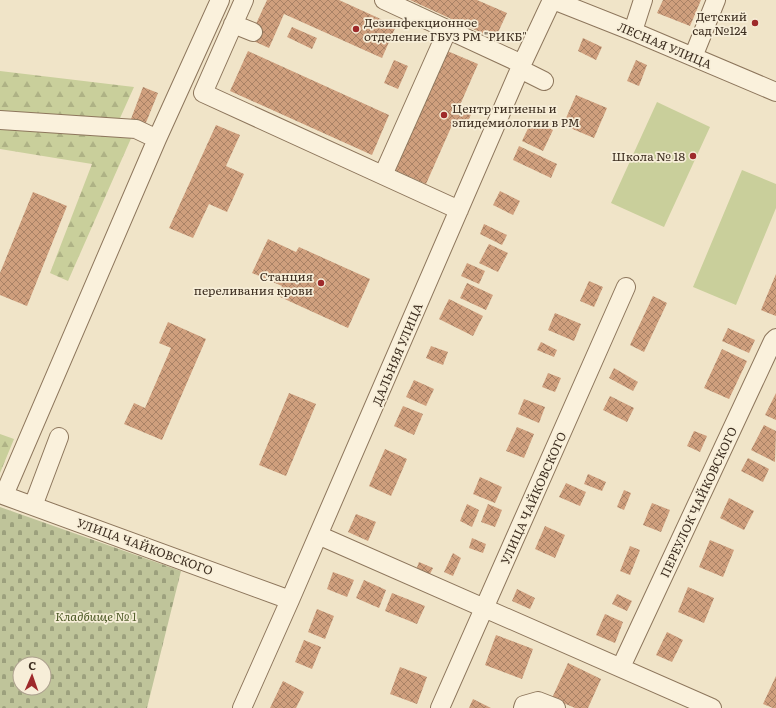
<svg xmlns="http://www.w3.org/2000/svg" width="776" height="708" viewBox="0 0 776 708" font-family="Literata,serif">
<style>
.forest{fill:url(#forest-firs)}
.cemetery{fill:url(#cemetery-stones);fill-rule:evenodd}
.pitch{fill:#c9cf9b}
.building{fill:url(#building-cross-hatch)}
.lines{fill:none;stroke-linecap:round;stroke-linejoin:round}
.minor-casing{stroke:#8d765c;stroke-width:20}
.minor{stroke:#faf1dc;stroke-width:18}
.poi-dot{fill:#9e2a2b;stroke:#f7eed8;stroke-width:1.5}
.labels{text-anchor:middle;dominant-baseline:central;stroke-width:3.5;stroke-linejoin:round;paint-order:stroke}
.poi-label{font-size:12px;fill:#3d2e20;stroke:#f7eed8;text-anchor:end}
.street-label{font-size:12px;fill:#3d2e20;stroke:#f7eed8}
.park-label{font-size:12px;font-style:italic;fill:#4d5a26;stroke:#f7eed8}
</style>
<defs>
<pattern id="forest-firs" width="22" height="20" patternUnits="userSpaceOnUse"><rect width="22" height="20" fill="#c9cf9b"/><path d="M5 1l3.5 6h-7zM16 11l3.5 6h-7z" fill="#aeb285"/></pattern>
<pattern id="cemetery-stones" width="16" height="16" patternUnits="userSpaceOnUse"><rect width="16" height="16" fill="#bfc49a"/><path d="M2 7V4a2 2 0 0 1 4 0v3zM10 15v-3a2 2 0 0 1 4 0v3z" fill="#9ca07d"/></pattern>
<pattern id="building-cross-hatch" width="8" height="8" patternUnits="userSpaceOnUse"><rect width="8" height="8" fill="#cf9f7d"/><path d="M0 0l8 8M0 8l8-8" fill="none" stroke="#a98266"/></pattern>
</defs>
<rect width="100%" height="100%" fill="#f0e4c8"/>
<path class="forest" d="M 0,71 L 134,87 L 116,127 L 133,134 L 68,281 L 50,273 L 92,164 L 0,149 Z
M 0,434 L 14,439 L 0,473 Z"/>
<path class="cemetery" d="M 0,507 L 181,571 L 147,708 L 0,708 ZM 20,664 L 44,664 L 44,688 L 20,688 Z"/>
<path class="pitch" d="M 657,102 L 710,127 L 664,227 L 611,203 Z
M 742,170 L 776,184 L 776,208 L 736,305 L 693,287 Z"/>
<path class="building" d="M 267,0 L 339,0 L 396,26 L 382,58 L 284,14 L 269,48 L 249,39 Z
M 410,0 L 477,0 L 507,13 L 495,39 Z
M 663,0 L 701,0 L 690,26 L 657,13 Z
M 292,27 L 317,38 L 312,49 L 287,37 Z
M 583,38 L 602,47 L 596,60 L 578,51 Z
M 445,50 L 478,64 L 460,105 L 473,110 L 465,128 L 453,123 L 426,184 L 392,169 Z
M 248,51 L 389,115 L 372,155 L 230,91 Z
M 394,60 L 408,66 L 398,89 L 384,83 Z
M 636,60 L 647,65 L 639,86 L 627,81 Z
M 143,87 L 158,93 L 145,125 L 131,119 Z
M 576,95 L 607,108 L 594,138 L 563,125 Z
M 532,120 L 553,130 L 543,151 L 522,141 Z
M 216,125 L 240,135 L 226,166 L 244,174 L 227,212 L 209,204 L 193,238 L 169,228 Z
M 519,146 L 557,164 L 551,178 L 513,160 Z
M 500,191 L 520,201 L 513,215 L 493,205 Z
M 33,192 L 67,206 L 27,306 L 0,295 L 0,273 Z
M 484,224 L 507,235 L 502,245 L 480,234 Z
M 268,239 L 296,252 L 299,247 L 370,279 L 348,328 L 278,296 L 282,286 L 252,273 Z
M 489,244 L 508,253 L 498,272 L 479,263 Z
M 467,263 L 485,271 L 479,284 L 461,276 Z
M 776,274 L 776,316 L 761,310 Z
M 589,281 L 603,287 L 594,307 L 580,301 Z
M 467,283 L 493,295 L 486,310 L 460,298 Z
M 653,296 L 667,303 L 644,352 L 630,345 Z
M 449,299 L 483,316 L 473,336 L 439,319 Z
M 555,313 L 581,324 L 574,341 L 548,330 Z
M 168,322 L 206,339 L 162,440 L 124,424 L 134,403 L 145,408 L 171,348 L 159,343 Z
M 728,328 L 755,340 L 749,353 L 722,341 Z
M 541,342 L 557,350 L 554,357 L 537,350 Z
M 431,346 L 448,352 L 443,365 L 426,358 Z
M 722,349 L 747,361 L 729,399 L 704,388 Z
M 614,368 L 638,382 L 633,391 L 609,378 Z
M 548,373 L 561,378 L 555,392 L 542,387 Z
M 414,380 L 434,389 L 426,406 L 406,397 Z
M 289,393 L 316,404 L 286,476 L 259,465 Z
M 776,393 L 776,420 L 765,415 Z
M 610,396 L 634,408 L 627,422 L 603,410 Z
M 524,399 L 545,407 L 539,423 L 518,414 Z
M 403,406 L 423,414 L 414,435 L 394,426 Z
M 764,425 L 776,431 L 775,462 L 751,450 Z
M 517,427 L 534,434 L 524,458 L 506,451 Z
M 694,431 L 707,436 L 700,452 L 687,446 Z
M 385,449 L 407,459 L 391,496 L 369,486 Z
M 748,458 L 769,469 L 763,482 L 741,471 Z
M 588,474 L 606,482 L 602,491 L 584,484 Z
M 480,477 L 502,487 L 495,503 L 473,494 Z
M 566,483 L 586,492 L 580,506 L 559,497 Z
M 624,490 L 631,493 L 624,510 L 617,507 Z
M 729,498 L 754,511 L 744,530 L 720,518 Z
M 652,503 L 670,510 L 661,532 L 643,525 Z
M 467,504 L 479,510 L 472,527 L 460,521 Z
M 488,504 L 502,510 L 495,527 L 481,522 Z
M 356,514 L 376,522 L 368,541 L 348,532 Z
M 545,526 L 565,535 L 555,558 L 535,549 Z
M 472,538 L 486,544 L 483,553 L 469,548 Z
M 710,540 L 734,550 L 723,577 L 699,567 Z
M 630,546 L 640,550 L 630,575 L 620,571 Z
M 453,553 L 461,558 L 453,576 L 444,572 Z
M 419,562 L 433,568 L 429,576 L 416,570 Z
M 333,572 L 354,580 L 347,597 L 327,589 Z
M 364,580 L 386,590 L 379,608 L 356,598 Z
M 688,587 L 714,598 L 704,623 L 678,612 Z
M 517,589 L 535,598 L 530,609 L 512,601 Z
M 392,593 L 425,606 L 417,624 L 385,611 Z
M 617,594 L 632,601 L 627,611 L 612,604 Z
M 317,609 L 334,616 L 325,639 L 308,632 Z
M 605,614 L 623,622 L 615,643 L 596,635 Z
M 667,632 L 683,640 L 672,662 L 656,655 Z
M 496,635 L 533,649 L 522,679 L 485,665 Z
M 304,640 L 321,647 L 312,669 L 295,662 Z
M 568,663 L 601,679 L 588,708 L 575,708 L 552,698 Z
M 400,667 L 427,677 L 417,704 L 390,694 Z
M 776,676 L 776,708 L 773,708 L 763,704 Z
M 283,681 L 304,692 L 296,708 L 270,708 Z
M 473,699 L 491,708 L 469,708 Z"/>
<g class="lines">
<defs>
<path id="minor" d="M 244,0 L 203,93 L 459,210
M 384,0 L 522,64
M 553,0 L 639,34 L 776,92
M 233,24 L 253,32
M 633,31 L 643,0
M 693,57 L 716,0
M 520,69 L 544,81
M 0,120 L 136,129 L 157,139
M 383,175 L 448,29
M 0,494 L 290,600
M 4,495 L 157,139 L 220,0
M 33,506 L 59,437
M 318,535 L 712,708
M 621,667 L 773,341 L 776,338
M 242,708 L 290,600 L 522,64 L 552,0
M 440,708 L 626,287
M 523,708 L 524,705 L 538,701 L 556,708"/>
</defs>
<use href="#minor" class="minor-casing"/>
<use href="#minor" class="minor"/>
</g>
<g class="poi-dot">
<circle cx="755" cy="23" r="4"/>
<circle cx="356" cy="29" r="4"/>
<circle cx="444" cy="115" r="4"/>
<circle cx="693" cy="156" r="4"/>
<circle cx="321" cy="283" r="4"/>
</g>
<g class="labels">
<g class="poi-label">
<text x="747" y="16">Детский<tspan x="747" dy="14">сад №124</tspan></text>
<text x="364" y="22" text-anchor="start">Дезинфекционное<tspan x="364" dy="14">отделение ГБУЗ РМ "РИКБ"</tspan></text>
<text x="452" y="108" text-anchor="start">Центр гигиены и<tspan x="452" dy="14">эпидемиологии в РМ</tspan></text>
<text x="685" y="156">Школа № 18</text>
<text x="313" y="276">Станция<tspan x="313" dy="14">переливания крови</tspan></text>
</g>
<g class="street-label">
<text transform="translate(665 45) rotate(23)">ЛЕСНАЯ УЛИЦА</text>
<text transform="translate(397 354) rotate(-67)">ДАЛЬНЯЯ УЛИЦА</text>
<text transform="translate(533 498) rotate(-66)">УЛИЦА ЧАЙКОВСКОГО</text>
<text transform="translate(698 502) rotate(-65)">ПЕРЕУЛОК ЧАЙКОВСКОГО</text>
<text transform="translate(145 546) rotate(20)">УЛИЦА ЧАЙКОВСКОГО</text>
</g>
<g class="park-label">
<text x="96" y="616">Кладбище № 1</text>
</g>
</g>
<g transform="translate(32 676) rotate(2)"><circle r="19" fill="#f7eed8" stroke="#ada18e"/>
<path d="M0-3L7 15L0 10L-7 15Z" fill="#9e2a2b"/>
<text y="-6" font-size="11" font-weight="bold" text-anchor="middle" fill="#3d2e20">С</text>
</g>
</svg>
